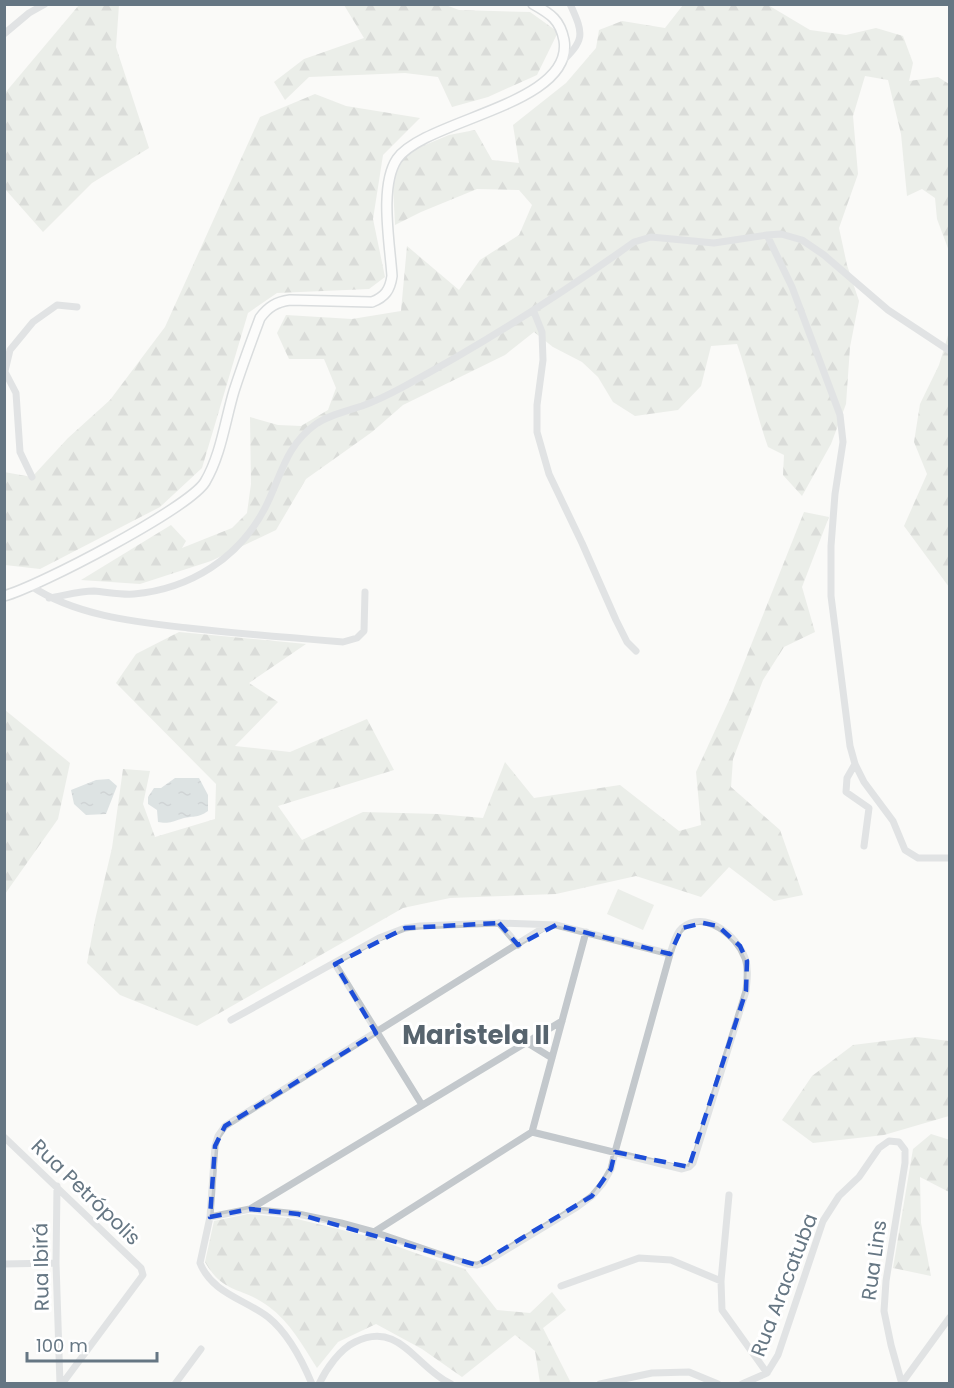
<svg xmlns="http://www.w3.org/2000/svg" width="954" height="1388" viewBox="0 0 954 1388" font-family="Poppins,sans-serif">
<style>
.forest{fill:url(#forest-firs)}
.pitch{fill:#dadfd7}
.water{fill:url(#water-ripples)}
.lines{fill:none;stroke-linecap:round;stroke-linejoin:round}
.secondary-casing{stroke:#b3babf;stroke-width:12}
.street{stroke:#c3c8cc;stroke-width:7}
.secondary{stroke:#fff;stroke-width:9}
.marked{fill:none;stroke:#1d4ed8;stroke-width:4.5;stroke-dasharray:12 8;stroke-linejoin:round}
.labels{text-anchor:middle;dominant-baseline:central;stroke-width:6;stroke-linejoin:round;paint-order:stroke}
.street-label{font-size:20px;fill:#657683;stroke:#fff}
.district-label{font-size:26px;font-weight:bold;fill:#57646e;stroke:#fff}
</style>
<defs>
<pattern id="forest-firs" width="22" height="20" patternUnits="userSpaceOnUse" patternTransform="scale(1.5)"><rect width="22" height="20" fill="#dadfd7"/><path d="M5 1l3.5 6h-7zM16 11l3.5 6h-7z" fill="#b4b9b4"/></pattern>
<pattern id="water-ripples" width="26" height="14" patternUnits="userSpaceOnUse" patternTransform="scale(1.5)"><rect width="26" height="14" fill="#bbc7cb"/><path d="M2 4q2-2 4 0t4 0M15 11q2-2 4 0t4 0" fill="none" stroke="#9ca6aa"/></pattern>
</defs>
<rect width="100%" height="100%" fill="#fafaf8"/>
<path class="forest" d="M 443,4 L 459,10 L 530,12 L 558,32 L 537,75 L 488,97 L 452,107 L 438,77 L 405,73 L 309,77 L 285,100 L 274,82 L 304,59 L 364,38 L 344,5 Z
M 79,5 L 119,5 L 116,47 L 149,148 L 92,183 L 43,232 L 5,189 L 5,93 Z
M 683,5 L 768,5 L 810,30 L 846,35 L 876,28 L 903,36 L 913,63 L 909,81 L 938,77 L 949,84 L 949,251 L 937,219 L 935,198 L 922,189 L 907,196 L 901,134 L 888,80 L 865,76 L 853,116 L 858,174 L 839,228 L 847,265 L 859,301 L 850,347 L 846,404 L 831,444 L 802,496 L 783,475 L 784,455 L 768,447 C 756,413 749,378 737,344 L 711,346 L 701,386 L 678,410 L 635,416 L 613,402 L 598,377 L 582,362 L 553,347 L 534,332 L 505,355 L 403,405 L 372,432 L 306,479 L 276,530 L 211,561 L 140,584 L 81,580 L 171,525 L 186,541 L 182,548 L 232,528 L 247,513 L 251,484 L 250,417 L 278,425 L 301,426 L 328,410 L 336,388 L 324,359 L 289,359 L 277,333 L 286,315 L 352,319 L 401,311 L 407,246 L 459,290 L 480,260 L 519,235 L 532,205 L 519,190 L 477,189 L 421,212 L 395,225 L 393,185 L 401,155 L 449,135 L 475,130 L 492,160 L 519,163 L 513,125 L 566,83 L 596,48 L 599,30 L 622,21 L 665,28 Z
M 315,94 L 346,106 L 420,118 L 383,155 L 373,219 L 385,277 L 369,289 L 277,293 L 248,313 L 202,468 L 160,507 L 40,569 L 5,565 L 4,472 L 32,477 L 68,438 L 110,400 L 165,327 L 260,117 Z
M 949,332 L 949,587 L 904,526 L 927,474 L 914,442 L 920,404 L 939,365 Z
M 804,512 L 829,517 L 802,587 L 815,632 L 784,647 L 763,680 L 733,759 L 731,787 L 780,830 L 803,895 L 774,901 L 729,867 L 701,897 L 636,876 L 556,894 L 450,898 L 403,908 L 197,1026 L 120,995 L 87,963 L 95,920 L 112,848 L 123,769 L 150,771 L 143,804 L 155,837 L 215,819 L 216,784 L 116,683 L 136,654 L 179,632 L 306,644 L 249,683 L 278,702 L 235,746 L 290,752 L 367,719 L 394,770 L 278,806 L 302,840 L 363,812 L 438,814 L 483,818 L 505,762 L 534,798 L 620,785 L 679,831 L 701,825 L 696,772 L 730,698 Z
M 5,710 L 70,763 L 58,819 L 5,894 Z
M 917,1037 L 949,1041 L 949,1116 L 884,1135 L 813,1143 L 782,1120 L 812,1076 L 853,1045 Z
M 931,1134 L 950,1140 L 949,1192 L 920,1177 L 921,1223 L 931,1276 L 893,1268 L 913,1149 Z
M 248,1214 L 297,1219 L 338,1229 L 371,1237 L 421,1255 L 465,1269 L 497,1310 L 530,1313 L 552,1292 L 566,1310 L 543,1328 L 571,1383 L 540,1383 L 535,1351 L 515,1335 L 462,1377 L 422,1349 L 376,1324 L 338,1342 L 317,1368 C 303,1346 290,1322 268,1306 C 241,1286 224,1295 205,1262 L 214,1221 Z"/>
<path class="pitch" d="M 618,889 L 654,905 L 643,930 L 607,914 Z"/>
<path class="water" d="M 175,778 L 199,778 L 208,795 L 208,811 C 197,819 193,815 181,819 C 171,822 168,824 158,822 L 157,810 L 148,804 L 148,797 L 154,788 L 161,788 Z
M 109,779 L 117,786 L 106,814 L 86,815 L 74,804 L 71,790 L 96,780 Z"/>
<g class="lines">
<defs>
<path id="secondary" d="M 4,596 C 38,587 189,508 205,482 C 221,455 225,421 234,391 C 242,366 251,342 260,318 C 268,307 276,302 290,300 L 372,302 C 385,297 390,290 392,276 C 390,244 379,186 397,159 C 425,119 575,105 564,40 C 560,20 551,14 533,4"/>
</defs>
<use href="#secondary" class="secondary-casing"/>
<path class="street" d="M 4,34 L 29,13 L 45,4
M 560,64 C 584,40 585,36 570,4
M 534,312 L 542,332 L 543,360 L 537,405 L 537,432 L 549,474 L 582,543 L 616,620 L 627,642 L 636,651
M 4,370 L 16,393 L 20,452 L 32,477
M 5,371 L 10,350 L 33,322 L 57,305 L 77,307
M 31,586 C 76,616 136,622 188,628 C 240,634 292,638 343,642 L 357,638 L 364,631 L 365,592
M 49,598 C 63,596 79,591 94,591 C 107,592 121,595 134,594 C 190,589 239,558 265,508 C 281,477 285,446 316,424 C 329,415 346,411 362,406 C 376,401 390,394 403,387 C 483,344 560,295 634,242 L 651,237 L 714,243 L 767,235
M 855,764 L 847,778 L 846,792 L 869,808 L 864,846
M 948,858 L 918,858 L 905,850 L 893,821 L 864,782 L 855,764 L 850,746 L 831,596 L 831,546 L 835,494 L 843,442 L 840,415 L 792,287 L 767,235 L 781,234 L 802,240 L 824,255 L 888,310 L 950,351
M 499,923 L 518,945
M 335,964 L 422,1105
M 231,1020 L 379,938 L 405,928 L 420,926 L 499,923 L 556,925 L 670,954
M 526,1042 L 552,1058
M 4,1137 L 141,1268 L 143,1275 L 62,1384
M 57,1186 L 56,1263 L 60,1384
M 729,1195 L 721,1281 L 722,1310 L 767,1373
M 250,1209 L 562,1021
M 210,1217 L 250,1209 L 298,1214 L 341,1223 L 374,1232 L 468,1264 L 477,1265 L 486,1262 L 577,1207 L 592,1196 L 603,1183 L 611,1169 L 615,1152 L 670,954 C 673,946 675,934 682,928 C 705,909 737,936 745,958 C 749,969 747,981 746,991 L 693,1163 L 689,1167 L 682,1169 L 532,1132
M 374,1232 L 532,1132 L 586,932
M 4,1264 L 56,1263
M 561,1286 L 639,1258 L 671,1260 L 721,1281
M 902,1383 L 950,1317
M 175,1384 L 201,1349
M 312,1384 C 302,1360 288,1333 268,1317 C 244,1299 212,1293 200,1263 L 210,1217 L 215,1146 L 218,1136 L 225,1126 L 548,925
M 319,1384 C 326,1369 340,1349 355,1342 C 400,1320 415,1367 451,1384
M 600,1384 L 652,1373 L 689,1372 L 718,1384
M 742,1384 L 767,1373 L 778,1355 L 823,1221 L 839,1196 L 859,1177 L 879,1148 L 889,1141 L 899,1142 L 905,1150 L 905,1163 L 886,1281 L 884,1311 L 891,1345 L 902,1384"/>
<use href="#secondary" class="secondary"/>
</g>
<path d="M0 0H954V1388H0ZM 499,923 L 518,945 L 556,925 L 670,954 L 682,928 L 703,923 L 718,926 L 740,946 L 747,961 L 746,991 L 689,1167 L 615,1152 L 611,1169 L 592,1196 L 477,1265 L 298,1214 L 250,1209 L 210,1217 L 215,1146 L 225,1126 L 376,1033 L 335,964 L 405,928 Z" fill="#fafaf8" fill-opacity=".55" fill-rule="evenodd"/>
<path class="marked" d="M 499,923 L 518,945 L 556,925 L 670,954 L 682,928 L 703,923 L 718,926 L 740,946 L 747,961 L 746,991 L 689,1167 L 615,1152 L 611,1169 L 592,1196 L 477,1265 L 298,1214 L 250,1209 L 210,1217 L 215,1146 L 225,1126 L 376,1033 L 335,964 L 405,928 Z"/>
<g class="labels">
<g class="street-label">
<text transform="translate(86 1192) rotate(44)">Rua Petrópolis</text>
<text transform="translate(874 1260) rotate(-82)">Rua Lins</text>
<text transform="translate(41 1267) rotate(-91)">Rua Ibirá</text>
<text transform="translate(784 1285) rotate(-69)">Rua Aracatuba</text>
</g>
<g class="district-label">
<text x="476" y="1035">Maristela II</text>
</g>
</g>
<rect width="954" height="1388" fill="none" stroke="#657683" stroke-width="12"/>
<path d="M27 1352v9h130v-9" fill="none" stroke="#657683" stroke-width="3"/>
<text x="36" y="1352" font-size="18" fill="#657683" stroke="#ffffff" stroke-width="4.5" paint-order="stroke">100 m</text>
</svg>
